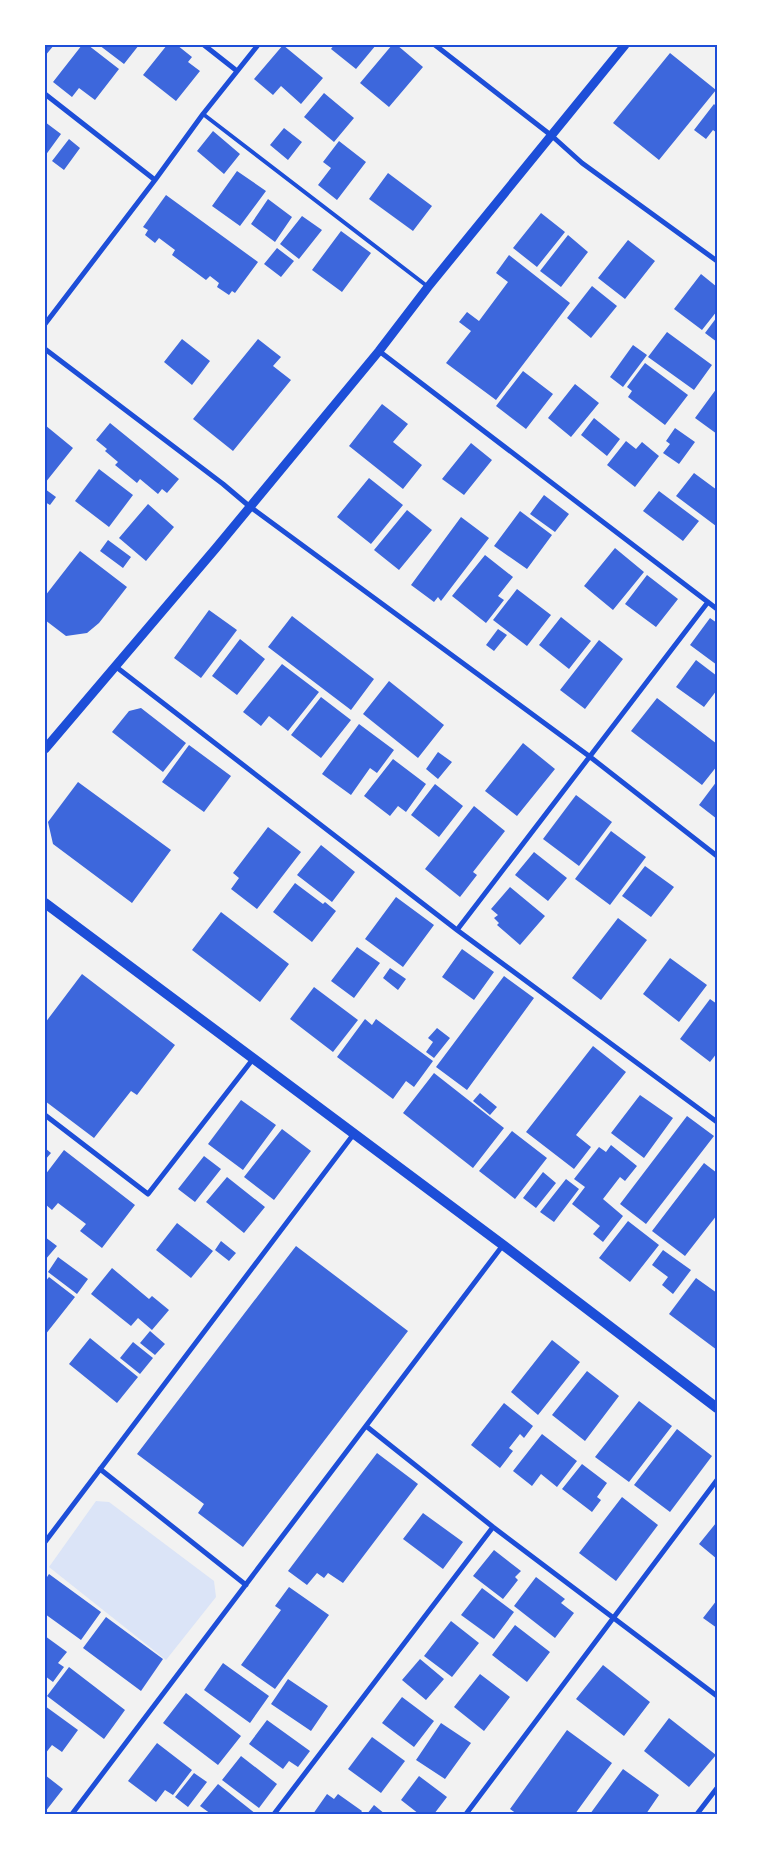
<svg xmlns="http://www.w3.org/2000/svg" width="762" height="1859" viewBox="0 0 762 1859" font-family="'Alegreya Sans',sans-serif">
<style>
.green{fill:#dbe4f7}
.building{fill:#3d67dc}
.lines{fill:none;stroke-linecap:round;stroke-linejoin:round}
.service{stroke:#1d4ed8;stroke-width:4}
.minor{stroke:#1d4ed8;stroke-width:5}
.tertiary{stroke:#1d4ed8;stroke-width:9}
.secondary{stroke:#1d4ed8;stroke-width:10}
.neatline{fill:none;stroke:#1d4ed8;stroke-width:2}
</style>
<rect width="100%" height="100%" fill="#f2f2f2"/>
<path class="green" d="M 96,1501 L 109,1502 L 214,1581 L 216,1597 L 166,1660 L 49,1567 Z"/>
<path class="building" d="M 45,45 L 54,45 L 45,56 Z
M 82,45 L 88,45 L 119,69 L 95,100 L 79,88 L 72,97 L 53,82 Z
M 99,45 L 139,45 L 124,64 Z
M 167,45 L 177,45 L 192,57 L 188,62 L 200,71 L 176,101 L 143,75 Z
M 283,45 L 323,78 L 301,104 L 281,86 L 273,95 L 254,79 Z
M 334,45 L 376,45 L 356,69 L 331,49 Z
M 392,45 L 397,45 L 423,67 L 389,107 L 360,83 Z
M 670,53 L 716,90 L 659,160 L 613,123 Z
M 324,93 L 354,118 L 334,142 L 304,117 Z
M 714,104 L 717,107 L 717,133 L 713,130 L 706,139 L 694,130 Z
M 45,122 L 61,134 L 45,156 Z
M 284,128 L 302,142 L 288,160 L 270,145 Z
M 213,131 L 240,154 L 224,174 L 197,151 Z
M 69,139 L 80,148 L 64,170 L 52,161 Z
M 339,141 L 366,162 L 337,200 L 318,185 L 331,168 L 323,162 Z
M 237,171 L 266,191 L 240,226 L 212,206 Z
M 388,173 L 432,206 L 413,231 L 369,199 Z
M 166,195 L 258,262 L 235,293 L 232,291 L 229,295 L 217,287 L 219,283 L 210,276 L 206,280 L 172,255 L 175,250 L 159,238 L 155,243 L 145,235 L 148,230 L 143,227 Z
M 268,199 L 292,217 L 275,242 L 251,224 Z
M 541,213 L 565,232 L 537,267 L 513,248 Z
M 302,216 L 322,230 L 299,259 L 280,244 Z
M 341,231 L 371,253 L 342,292 L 312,270 Z
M 568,235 L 588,252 L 561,287 L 540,271 Z
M 628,240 L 655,261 L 625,299 L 598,278 Z
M 277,248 L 294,261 L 281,277 L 264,264 Z
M 509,255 L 570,303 L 496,400 L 446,363 L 471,331 L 459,322 L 467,312 L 479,321 L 508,282 L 496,273 Z
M 701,274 L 717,287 L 717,311 L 702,330 L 674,309 Z
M 592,286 L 617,306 L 591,338 L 567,318 Z
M 717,317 L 717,342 L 705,333 Z
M 667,332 L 712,365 L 694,390 L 648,357 Z
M 182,339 L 210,361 L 192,385 L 164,362 Z
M 258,339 L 281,357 L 273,366 L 291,380 L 233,451 L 193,419 Z
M 633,345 L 647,355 L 623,387 L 610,377 Z
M 645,363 L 688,395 L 665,425 L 628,397 L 632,391 L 627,387 Z
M 523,371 L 553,394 L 526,429 L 496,406 Z
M 575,384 L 599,403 L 571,437 L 548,418 Z
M 717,388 L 717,434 L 695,418 Z
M 382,404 L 408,424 L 393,442 L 422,465 L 403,489 L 349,446 Z
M 594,418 L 620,439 L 607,456 L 581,435 Z
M 110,423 L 179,479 L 167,493 L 162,489 L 158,494 L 140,479 L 137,483 L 115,465 L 118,462 L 105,451 L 107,449 L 96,440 Z
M 45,425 L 73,448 L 45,483 Z
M 675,428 L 695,442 L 679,464 L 663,453 L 670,444 L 666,441 Z
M 626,441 L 636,449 L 642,442 L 659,456 L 635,487 L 607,465 Z
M 471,443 L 492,460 L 464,495 L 442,479 Z
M 99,469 L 133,495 L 109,527 L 75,501 Z
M 694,473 L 717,490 L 716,526 L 676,496 Z
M 369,478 L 403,505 L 371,544 L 337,517 Z
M 45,489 L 56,497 L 50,505 L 45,502 Z
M 659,491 L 699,521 L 683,541 L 643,511 Z
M 544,495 L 569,514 L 555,532 L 530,514 Z
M 148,504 L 174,527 L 146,561 L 119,538 Z
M 407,510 L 432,530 L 399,570 L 374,550 Z
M 520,511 L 552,535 L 527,569 L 494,546 Z
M 461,517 L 489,538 L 441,601 L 438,597 L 434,602 L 411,585 Z
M 108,540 L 131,557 L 123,568 L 100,551 Z
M 615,548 L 644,572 L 613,610 L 584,586 Z
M 80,551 L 127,587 L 99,623 L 87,633 L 66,636 L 45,620 L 45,596 Z
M 485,555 L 513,577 L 498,596 L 504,600 L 486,623 L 452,596 Z
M 647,575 L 678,599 L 656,627 L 625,604 Z
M 517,589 L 551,615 L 527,646 L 493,620 Z
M 209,610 L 237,630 L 201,678 L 174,658 Z
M 292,616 L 374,679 L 351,710 L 268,647 Z
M 561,617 L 591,641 L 569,669 L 539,645 Z
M 710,618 L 717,623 L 717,665 L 690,645 Z
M 498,629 L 507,635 L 494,651 L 486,645 Z
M 240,639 L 265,659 L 237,695 L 212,676 Z
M 599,640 L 623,659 L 585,709 L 560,690 Z
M 696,660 L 717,676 L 717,690 L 704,707 L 676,687 Z
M 282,664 L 319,692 L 288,731 L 269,716 L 261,726 L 243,712 Z
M 389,681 L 444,725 L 418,758 L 363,714 Z
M 321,697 L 351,720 L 321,758 L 291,735 Z
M 657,698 L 717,744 L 717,766 L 702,785 L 631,731 Z
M 141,708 L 186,743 L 163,772 L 112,732 L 129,711 Z
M 359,724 L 394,750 L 377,773 L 370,768 L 351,795 L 322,774 Z
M 523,743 L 555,769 L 517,816 L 485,791 Z
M 189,745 L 231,776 L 204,812 L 162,782 Z
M 438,752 L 452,762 L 438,779 L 426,769 Z
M 393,759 L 426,784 L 406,812 L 398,806 L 390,816 L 364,796 Z
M 717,781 L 717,819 L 699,805 Z
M 78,782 L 171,850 L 132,903 L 53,844 L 48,822 Z
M 435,784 L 463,806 L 439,837 L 411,815 Z
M 576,795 L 612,822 L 579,866 L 543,839 Z
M 474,806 L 505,831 L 473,872 L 477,875 L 460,897 L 425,869 Z
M 268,827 L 301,852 L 257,909 L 231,889 L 239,878 L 233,873 Z
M 611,831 L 646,857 L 610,905 L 575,879 Z
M 321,845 L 355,872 L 332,902 L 297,875 Z
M 534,852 L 567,878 L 548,901 L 515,875 Z
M 645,866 L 674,887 L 651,917 L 622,896 Z
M 295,883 L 323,904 L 325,902 L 336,911 L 312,942 L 273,912 Z
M 510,887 L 545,916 L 520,945 L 497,925 L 499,923 L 494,918 L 498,915 L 491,909 Z
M 396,897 L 434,925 L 403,967 L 365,939 Z
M 221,912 L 289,964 L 260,1002 L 192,950 Z
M 618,918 L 647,940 L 601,1000 L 572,978 Z
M 357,947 L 380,963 L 354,998 L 331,981 Z
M 462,949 L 494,972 L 474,1000 L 442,977 Z
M 670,958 L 707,985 L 679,1022 L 643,994 Z
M 390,968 L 406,979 L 398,990 L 383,978 Z
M 82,974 L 175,1045 L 137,1095 L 131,1091 L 94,1138 L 45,1101 L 45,1023 Z
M 504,976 L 534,998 L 467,1090 L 436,1067 Z
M 314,987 L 358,1020 L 333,1052 L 290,1019 Z
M 710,999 L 717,1004 L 717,1053 L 710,1062 L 680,1039 Z
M 365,1019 L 372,1025 L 376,1019 L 433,1061 L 414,1087 L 406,1081 L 393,1099 L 337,1057 Z
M 437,1028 L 450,1038 L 434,1058 L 426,1052 L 433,1042 L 428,1038 Z
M 593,1046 L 626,1072 L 576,1135 L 591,1147 L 574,1169 L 526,1132 Z
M 434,1073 L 504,1128 L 473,1168 L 403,1113 Z
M 480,1093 L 497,1107 L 490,1115 L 473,1101 Z
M 640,1095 L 673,1118 L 644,1158 L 611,1133 Z
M 241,1100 L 276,1125 L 243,1170 L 208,1144 Z
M 687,1116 L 714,1136 L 646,1224 L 620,1204 Z
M 282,1129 L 311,1151 L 274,1200 L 244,1177 Z
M 512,1131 L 547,1158 L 515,1199 L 479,1171 Z
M 611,1145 L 637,1166 L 625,1181 L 620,1177 L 603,1199 L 623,1216 L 603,1242 L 593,1234 L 600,1226 L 572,1204 L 585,1187 L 574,1179 L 599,1147 L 606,1152 Z
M 45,1148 L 51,1153 L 45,1160 Z
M 64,1150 L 135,1205 L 102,1248 L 80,1231 L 86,1224 L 58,1203 L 52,1210 L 45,1204 L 45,1175 Z
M 204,1156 L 221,1169 L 195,1202 L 178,1189 Z
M 704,1163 L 717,1173 L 717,1215 L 685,1256 L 652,1231 Z
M 543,1172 L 556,1183 L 536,1208 L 523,1198 Z
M 227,1177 L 265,1207 L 244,1233 L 206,1202 Z
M 566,1179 L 579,1189 L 554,1222 L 540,1212 Z
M 628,1221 L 659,1245 L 630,1282 L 599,1258 Z
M 177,1223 L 213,1251 L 191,1278 L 156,1250 Z
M 45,1237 L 57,1246 L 45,1260 Z
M 221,1241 L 236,1253 L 229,1261 L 215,1250 Z
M 296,1246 L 408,1331 L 243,1547 L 198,1513 L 204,1504 L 137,1454 Z
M 663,1250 L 691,1270 L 673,1294 L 662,1285 L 668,1277 L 652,1265 Z
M 58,1257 L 88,1279 L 77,1294 L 48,1272 Z
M 112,1268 L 149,1299 L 152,1296 L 169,1310 L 152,1330 L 138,1318 L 131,1326 L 91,1294 Z
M 49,1277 L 75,1297 L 45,1335 L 45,1282 Z
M 696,1278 L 717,1293 L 717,1350 L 669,1314 Z
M 150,1331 L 165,1344 L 155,1355 L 140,1343 Z
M 90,1338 L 138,1377 L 117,1403 L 69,1364 Z
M 552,1340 L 580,1362 L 538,1415 L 511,1392 Z
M 133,1342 L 153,1358 L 140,1374 L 120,1358 Z
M 587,1371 L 619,1396 L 585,1441 L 552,1415 Z
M 639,1401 L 672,1426 L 629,1482 L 595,1457 Z
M 504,1403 L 533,1426 L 524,1438 L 520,1434 L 509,1448 L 513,1451 L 500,1468 L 471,1445 Z
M 677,1429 L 712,1456 L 670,1512 L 634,1485 Z
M 542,1434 L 577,1461 L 557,1487 L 541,1474 L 532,1486 L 513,1471 Z
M 377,1453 L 418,1484 L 343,1583 L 328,1573 L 324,1578 L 317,1573 L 307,1585 L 288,1571 Z
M 582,1464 L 607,1483 L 597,1497 L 601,1500 L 592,1512 L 562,1489 Z
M 622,1497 L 658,1525 L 616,1581 L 579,1553 Z
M 423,1513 L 463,1542 L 443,1569 L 403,1539 Z
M 716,1523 L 717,1524 L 717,1559 L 699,1544 Z
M 494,1550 L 521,1571 L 515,1577 L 518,1580 L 503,1599 L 473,1576 Z
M 49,1574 L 101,1612 L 81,1640 L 45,1614 L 45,1580 Z
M 536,1577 L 565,1599 L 561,1603 L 574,1613 L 555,1638 L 514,1606 Z
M 289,1587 L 329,1615 L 275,1689 L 241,1665 L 281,1610 L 275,1606 Z
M 482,1588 L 514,1612 L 494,1639 L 461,1615 Z
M 717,1600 L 717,1628 L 703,1618 Z
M 106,1617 L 163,1659 L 141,1691 L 83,1648 Z
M 451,1621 L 479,1643 L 452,1677 L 424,1656 Z
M 515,1625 L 550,1652 L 527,1682 L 492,1655 Z
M 45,1636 L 67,1652 L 58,1663 L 64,1667 L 53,1682 L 45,1676 Z
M 420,1659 L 444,1679 L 426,1700 L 402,1680 Z
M 223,1663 L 269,1696 L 250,1723 L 204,1690 Z
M 603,1665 L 650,1702 L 624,1736 L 576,1699 Z
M 69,1667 L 125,1710 L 104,1739 L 47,1696 Z
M 480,1674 L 510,1697 L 484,1731 L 454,1707 Z
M 288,1679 L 328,1706 L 311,1731 L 271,1704 Z
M 186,1693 L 241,1736 L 218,1765 L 163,1723 Z
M 402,1697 L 434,1721 L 414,1747 L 382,1723 Z
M 45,1706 L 78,1730 L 62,1752 L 52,1745 L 45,1754 Z
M 669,1718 L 716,1755 L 689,1787 L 644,1751 Z
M 267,1720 L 310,1751 L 298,1767 L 289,1761 L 283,1769 L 249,1744 Z
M 441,1723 L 471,1743 L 445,1779 L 416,1760 Z
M 567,1730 L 612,1763 L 575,1814 L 517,1814 L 510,1809 Z
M 372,1737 L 405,1761 L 381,1793 L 348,1769 Z
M 157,1743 L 192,1770 L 173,1795 L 165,1790 L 156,1802 L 128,1781 Z
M 241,1756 L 277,1784 L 259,1808 L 222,1780 Z
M 623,1769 L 659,1795 L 646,1814 L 590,1814 Z
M 194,1773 L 207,1782 L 188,1807 L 175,1797 Z
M 45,1775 L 63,1789 L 45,1812 Z
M 419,1776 L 447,1797 L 434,1814 L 419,1814 L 401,1800 Z
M 218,1784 L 256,1814 L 211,1814 L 200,1806 Z
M 327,1794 L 334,1799 L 338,1794 L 362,1811 L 360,1814 L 313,1814 Z
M 374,1805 L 385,1814 L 367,1814 Z"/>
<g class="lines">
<path class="service" d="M 203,114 L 427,286"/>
<path class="minor" d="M 204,45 L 237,71
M 435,45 L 552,136 L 582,163 L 717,261
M 45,94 L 155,180
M 45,324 L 155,180 L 203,114 L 258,45
M 45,349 L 223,484 L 249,506 L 589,756 L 717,856
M 379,351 L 717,609
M 115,666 L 457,930 L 717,1122
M 457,930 L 708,602
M 45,1115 L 148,1194 L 253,1059
M 366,1426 L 493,1527 L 717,1696
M 100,1469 L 246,1585
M 45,1542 L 353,1135
M 72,1814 L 503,1245
M 274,1814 L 493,1527
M 466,1814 L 717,1480
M 697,1814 L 717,1788"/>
<path class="tertiary" d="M 45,749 L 216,548 L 379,351 L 428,287 L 625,45"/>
<path class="secondary" d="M 45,903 L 503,1245 L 717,1408"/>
</g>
<rect width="762" height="1859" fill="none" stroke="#ffffff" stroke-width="92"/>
<rect x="46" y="46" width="670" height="1767" class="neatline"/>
</svg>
